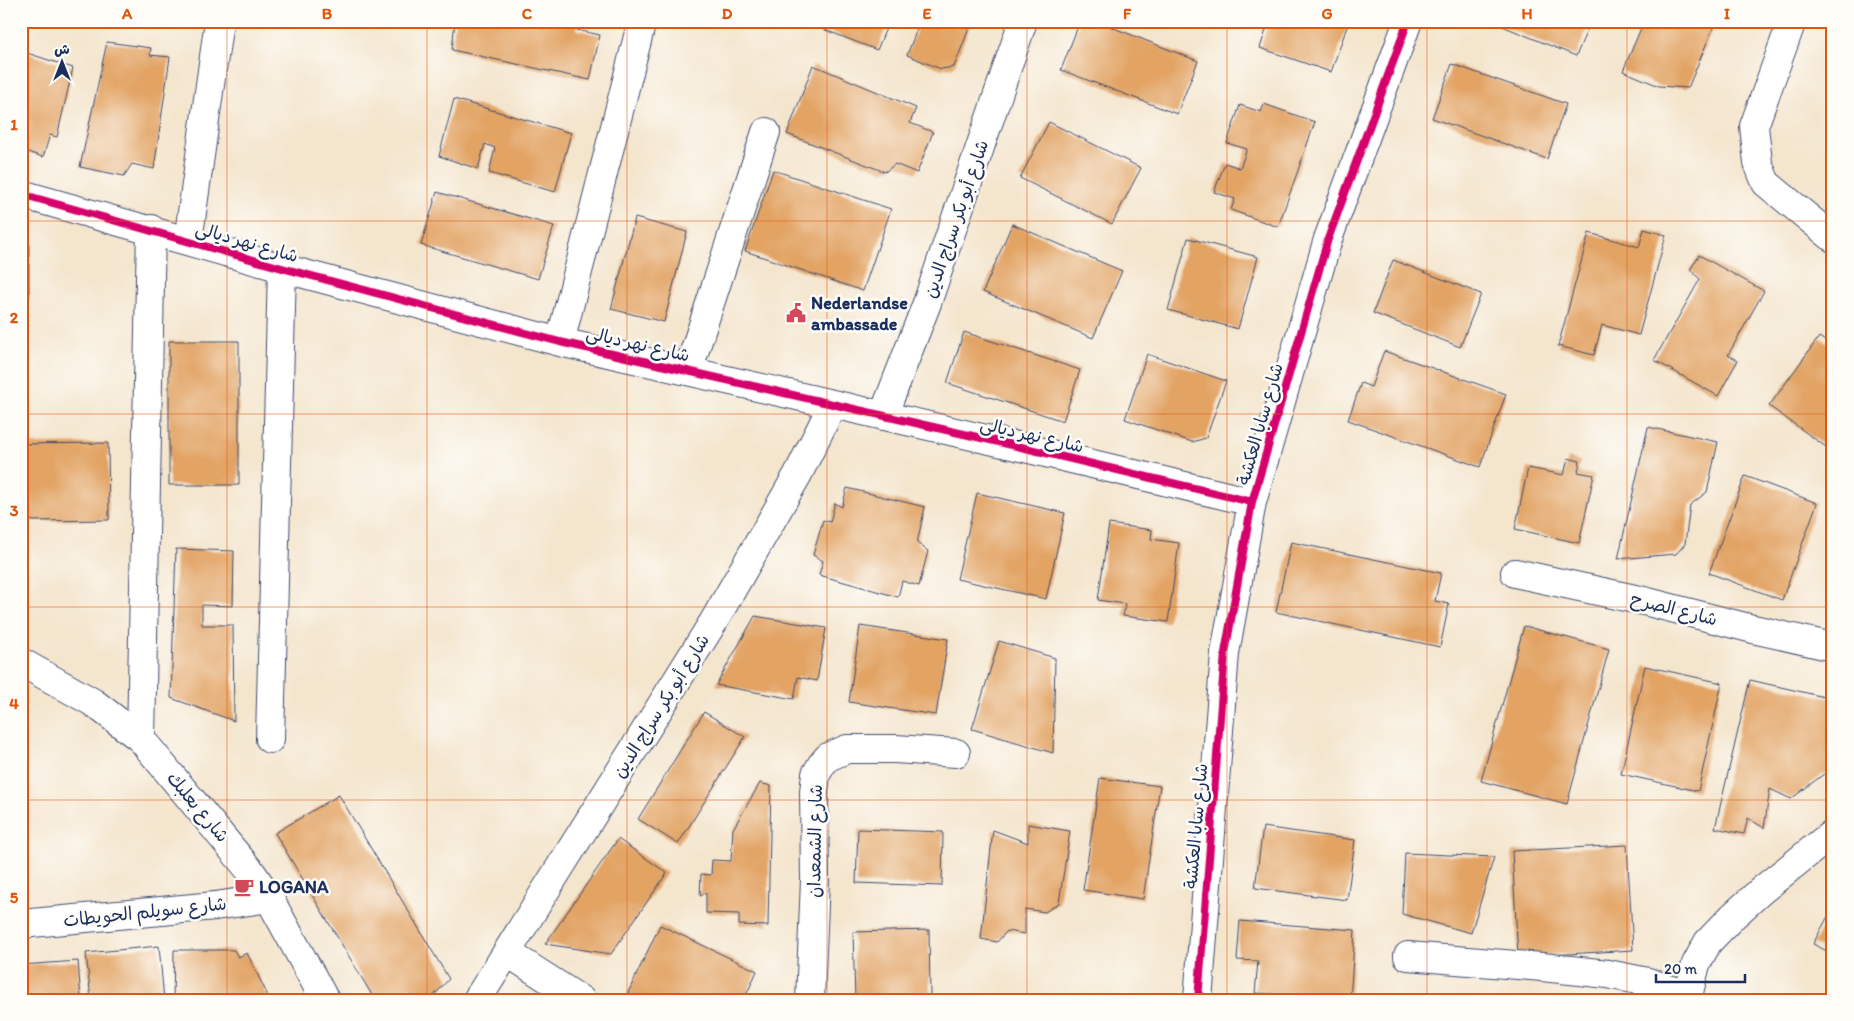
<svg xmlns="http://www.w3.org/2000/svg" width="1854" height="1021" viewBox="0 0 1854 1021" font-family="Itim,'Playpen Sans Arabic',sans-serif">
<style>
.building{fill:#e2a364}
.lines{fill:none;stroke-linecap:round;stroke-linejoin:round}
.minor-casing{stroke:#3c4a6f;stroke-width:30}
.major-casing{stroke:#3c4a6f;stroke-width:30}
.minor{stroke:#fff;stroke-width:28}
.major{stroke:#fff;stroke-width:28}
.cycleway-casing{stroke:#fdfcf7;stroke-width:11}
.cycleway{stroke:#d6006c;stroke-width:8}
.grid{fill:none;stroke:#de5710;stroke-width:1;stroke-opacity:0.55}
.labels{text-anchor:middle;dominant-baseline:central;stroke-width:5;stroke-linejoin:round;paint-order:stroke}
.street-label{font-size:18px;fill:#1b2f5e;stroke:#fdfcf7}
.poi-label{font-size:18px;font-weight:bold;fill:#1b2f5e;stroke:#fdfcf7;text-anchor:start}
.neatline{fill:none;stroke:#de5710;stroke-width:2}
.grid-label{font-size:16px;text-anchor:middle;font-weight:bold;fill:#de5710}
</style>
<rect width="100%" height="100%" fill="#fdfcf7"/>
<filter id="ink" filterUnits="userSpaceOnUse"><feTurbulence type="fractalNoise" baseFrequency=".02" numOctaves="2"/><feDisplacementMap in="SourceGraphic" scale="10" xChannelSelector="R" yChannelSelector="G"/><feConvolveMatrix kernelMatrix="1 2 1 2 8 2 1 2 1" color-interpolation-filters="sRGB"/></filter>
<filter id="wash" filterUnits="userSpaceOnUse"><feTurbulence type="fractalNoise" baseFrequency=".0096" numOctaves="4" result="noise"/><feDisplacementMap in="SourceGraphic" scale="20" xChannelSelector="R" yChannelSelector="G"/><feGaussianBlur stdDeviation="1.12" result="paint"/><feColorMatrix in="noise" values="0 0 0 0 0 0 0 0 0 0 0 0 0 0 0 0 0 1.4 0 .05"/><feComposite in="paint" operator="in"/></filter>
<g filter="url(#wash)">
<rect width="100%" height="100%" fill="#f4e5cd"/>
<g id="blocks">
<path class="building" d="M 455,21 L 579,21 L 577,30 L 600,35 L 590,80 L 452,50 Z
M 823,21 L 889,21 L 877,50 L 820,28 Z
M 898,21 L 972,21 L 954,67 L 941,69 L 907,55 L 917,29 Z
M 1080,21 L 1096,21 L 1198,61 L 1177,114 L 1061,70 Z
M 1269,21 L 1349,21 L 1331,72 L 1260,48 Z
M 1490,21 L 1591,21 L 1576,56 Z
M 1644,21 L 1716,21 L 1688,88 L 1659,86 L 1623,71 Z
M 107,42 L 151,48 L 150,55 L 170,57 L 154,169 L 132,164 L 124,176 L 80,167 Z
M 24,52 L 73,68 L 57,137 L 50,135 L 43,157 L 21,150 L 21,54 Z
M 1452,64 L 1566,104 L 1547,159 L 1432,118 Z
M 813,65 L 916,108 L 910,123 L 933,132 L 917,173 L 895,164 L 885,172 L 787,134 Z
M 454,99 L 571,133 L 555,192 L 489,173 L 495,148 L 485,144 L 478,169 L 439,156 Z
M 1264,104 L 1315,122 L 1278,227 L 1231,210 L 1235,199 L 1214,192 L 1225,163 L 1240,168 L 1247,149 L 1227,143 L 1240,105 L 1261,112 Z
M 1049,122 L 1141,168 L 1112,224 L 1020,178 Z
M 773,170 L 891,209 L 863,291 L 745,251 Z
M 437,192 L 554,226 L 538,279 L 421,245 Z
M 635,218 L 687,232 L 664,322 L 611,309 Z
M 1012,224 L 1122,271 L 1093,338 L 983,292 Z
M 1644,229 L 1666,235 L 1639,335 L 1602,325 L 1594,355 L 1558,346 L 1589,233 L 1639,247 Z
M 1188,238 L 1258,257 L 1238,329 L 1168,310 Z
M 21,240 L 29,242 L 29,300 L 21,300 Z
M 1699,255 L 1764,291 L 1728,355 L 1738,360 L 1718,396 L 1654,360 L 1700,279 L 1690,270 Z
M 1393,260 L 1481,294 L 1460,347 L 1373,313 Z
M 964,332 L 1080,370 L 1063,421 L 947,383 Z
M 1819,337 L 1833,346 L 1833,452 L 1769,406 Z
M 169,341 L 239,341 L 239,485 L 169,485 Z
M 1384,351 L 1506,394 L 1480,467 L 1348,420 L 1361,383 L 1371,387 Z
M 1147,354 L 1226,381 L 1206,438 L 1192,442 L 1125,419 Z
M 1648,427 L 1718,442 L 1707,492 L 1690,505 L 1685,544 L 1676,554 L 1618,559 Z
M 108,443 L 109,520 L 33,521 L 22,518 L 21,444 Z
M 1568,458 L 1580,461 L 1578,472 L 1594,475 L 1579,543 L 1515,529 L 1528,468 L 1564,475 Z
M 1745,476 L 1817,503 L 1782,600 L 1709,573 Z
M 847,488 L 925,507 L 917,543 L 928,551 L 919,586 L 902,581 L 898,597 L 819,575 L 823,561 L 813,555 L 823,520 L 830,522 L 835,503 L 842,507 Z
M 977,493 L 1065,513 L 1046,599 L 957,579 Z
M 1109,524 L 1152,530 L 1151,539 L 1179,543 L 1168,622 L 1123,616 L 1125,604 L 1098,600 Z
M 1291,542 L 1441,573 L 1435,601 L 1449,604 L 1440,647 L 1276,612 Z
M 176,549 L 234,551 L 233,606 L 202,605 L 202,625 L 233,625 L 234,721 L 171,698 Z
M 755,616 L 826,628 L 817,681 L 798,677 L 794,699 L 716,685 Z
M 860,626 L 948,639 L 936,715 L 849,702 Z
M 1524,626 L 1609,649 L 1567,804 L 1481,781 Z
M 999,641 L 1055,658 L 1053,753 L 972,729 Z
M 1645,666 L 1722,683 L 1698,791 L 1621,774 Z
M 1750,680 L 1833,699 L 1833,767 L 1791,799 L 1770,789 L 1764,828 L 1748,818 L 1744,834 L 1715,828 Z
M 704,712 L 745,737 L 678,844 L 638,819 Z
M 1100,778 L 1160,786 L 1143,899 L 1083,890 Z
M 760,783 L 771,786 L 768,926 L 739,925 L 739,914 L 706,913 L 706,893 L 700,896 L 701,874 L 711,875 L 712,860 L 731,861 L 733,829 Z
M 339,795 L 449,979 L 430,1000 L 375,1000 L 275,833 Z
M 1028,824 L 1070,831 L 1059,903 L 1045,912 L 1025,909 L 1025,934 L 1007,931 L 997,942 L 981,939 L 993,830 L 1028,843 Z
M 1263,827 L 1355,840 L 1347,900 L 1255,888 Z
M 858,829 L 943,832 L 942,886 L 856,883 Z
M 618,839 L 667,873 L 611,954 L 545,944 Z
M 1627,845 L 1633,950 L 1518,957 L 1512,851 Z
M 1405,853 L 1494,857 L 1471,933 L 1402,914 Z
M 1833,907 L 1833,954 L 1813,944 Z
M 1240,921 L 1355,930 L 1350,1000 L 1255,993 L 1258,961 L 1237,960 Z
M 660,925 L 757,971 L 744,1000 L 632,1000 L 626,997 Z
M 929,930 L 930,994 L 923,1000 L 855,1000 L 853,932 Z
M 159,946 L 164,1000 L 91,1000 L 86,953 Z
M 174,950 L 234,950 L 238,957 L 247,953 L 270,1000 L 173,1000 Z
M 78,961 L 81,1000 L 21,1000 L 21,965 Z"/>
</g>
</g>
<g filter="url(#ink)">
<use href="#blocks" fill-opacity="0" stroke="#3c4a6f" stroke-width="1"/>
<g class="lines">
<defs>
<path id="minor" d="M 21,194 L 282,268 L 560,342 L 1021,447 L 1252,502
M 188,241 L 219,21
M 560,342 L 642,21
M 688,371 L 766,132
M 883,416 L 927,303 L 1023,21
M 1515,573 L 1644,601 L 1753,629 L 1833,647
M 21,662 L 94,703 L 141,739 L 252,873 L 269,898 L 325,1000
M 141,739 L 151,229
M 270,739 L 282,268
M 21,924 L 215,906 L 269,898
M 508,953 L 581,1000
M 1408,956 L 1542,967 L 1608,974 L 1648,982 L 1687,995
M 477,1000 L 714,621 L 798,474 L 833,404
M 810,1000 L 815,880 L 814,792 L 816,774 L 822,764 L 828,757 L 847,749 L 895,749 L 956,753
M 1198,1000 L 1225,653 L 1252,502 L 1328,239 L 1408,21
M 1687,1000 L 1696,964 L 1708,942 L 1733,916 L 1762,890 L 1833,833"/>
<path id="major" d="M 1792,21 L 1754,126 L 1758,163 L 1766,183 L 1833,238"/>
</defs>
<use href="#minor" class="minor-casing"/>
<use href="#major" class="major-casing"/>
<use href="#minor" class="minor"/>
<use href="#major" class="major"/>
<defs>
<path id="cycleway" d="M 21,194 L 282,268 L 560,342 L 1021,447 L 1252,502
M 1198,1000 L 1225,653 L 1252,502 L 1328,239 L 1408,21"/>
</defs>
<use href="#cycleway" class="cycleway-casing"/>
<use href="#cycleway" class="cycleway"/>
</g>
</g>
<path class="grid" d="M 227,21 L 227,1000M 427,21 L 427,1000M 627,21 L 627,1000M 827,21 L 827,1000M 1027,21 L 1027,1000M 1227,21 L 1227,1000M 1427,21 L 1427,1000M 1627,21 L 1627,1000M 21,221 L 1833,221M 21,414 L 1833,414M 21,607 L 1833,607M 21,800 L 1833,800"/>
<defs>
<symbol id="civic-bare" viewBox="-9 -9 18 18"><path d="M-.6-6.5H3V-4.5H.6V-3L4-1V1h2V6H-6V1h2V-1L-.6-3ZM-1.2 2.5V6h2.4V2.5Z" fill="#d1495b" stroke="#fdfcf7" stroke-width="2.5" paint-order="stroke"/></symbol>
<symbol id="cafe-bare" viewBox="-9 -9 18 18"><path d="M-5.5-4.5H6V0H3Q3 3.5 0 3.5H-2.5Q-5.5 3.5-5.5 0ZM3-3.2v2h1.7v-2ZM-6 4.5H4V6H-6Z" fill="#d1495b" stroke="#fdfcf7" stroke-width="2.5" paint-order="stroke"/></symbol>
</defs>
<g fill-rule="evenodd">
<use href="#civic-bare" x="782" y="299" width="28" height="28"/>
<use href="#cafe-bare" x="230" y="873" width="28" height="28"/>
</g>
<g class="labels">
<g class="street-label">
<text transform="translate(956 219) rotate(-71)">شارع أبو بكر سراج الدين</text>
<text transform="translate(247 242) rotate(16)">شارع نهر ديالى</text>
<text transform="translate(638 344) rotate(13)">شارع نهر ديالى</text>
<text transform="translate(1260 424) rotate(-74)">شارع سابا العكشة</text>
<text transform="translate(1032 435) rotate(13)">شارع نهر ديالى</text>
<text transform="translate(1674 609) rotate(14)">شارع الصرح</text>
<text transform="translate(661 706) rotate(-58)">شارع أبو بكر سراج الدين</text>
<text transform="translate(198 807) rotate(50)">شارع بعلبك</text>
<text transform="translate(1196 826) rotate(-85)">شارع سابا العكشة</text>
<text transform="translate(815 841) rotate(-89)">شارع الشمعدان</text>
<text transform="translate(145 912) rotate(-6)">شارع سويلم الحويطات</text>
</g>
<g class="poi-label">
<text x="811" y="303">Nederlandse<tspan x="811" dy="21">ambassade</tspan></text>
<text x="259" y="887">LOGANA</text>
</g>
</g>
<rect width="1854" height="1021" fill="none" stroke="#fdfcf7" stroke-width="55"/>
<g transform="translate(62 62)" stroke="#fdfcf7" stroke-width="4" paint-order="stroke">
<path d="M0-4L9 19L0 12L-9 19Z" fill="#1b2f5e"/>
<text y="-8" font-size="14" font-weight="bold" text-anchor="middle" fill="#1b2f5e">ش</text>
</g>
<path d="M1656 974v8h89v-8" fill="none" stroke="#1b2f5e" stroke-width="2.5"/>
<text x="1664" y="974" font-size="15" fill="#1b2f5e" stroke="#fdfcf7" stroke-width="4" paint-order="stroke">20 m</text>
<rect x="28" y="28" width="1798" height="966" class="neatline"/>
<g class="grid-label">
<text x="127" y="19">A</text>
<text x="327" y="19">B</text>
<text x="527" y="19">C</text>
<text x="727" y="19">D</text>
<text x="927" y="19">E</text>
<text x="1127" y="19">F</text>
<text x="1327" y="19">G</text>
<text x="1527" y="19">H</text>
<text x="1727" y="19">I</text>
<text x="14" y="130">1</text>
<text x="14" y="323">2</text>
<text x="14" y="516">3</text>
<text x="14" y="709">4</text>
<text x="14" y="903">5</text>
</g>
</svg>
